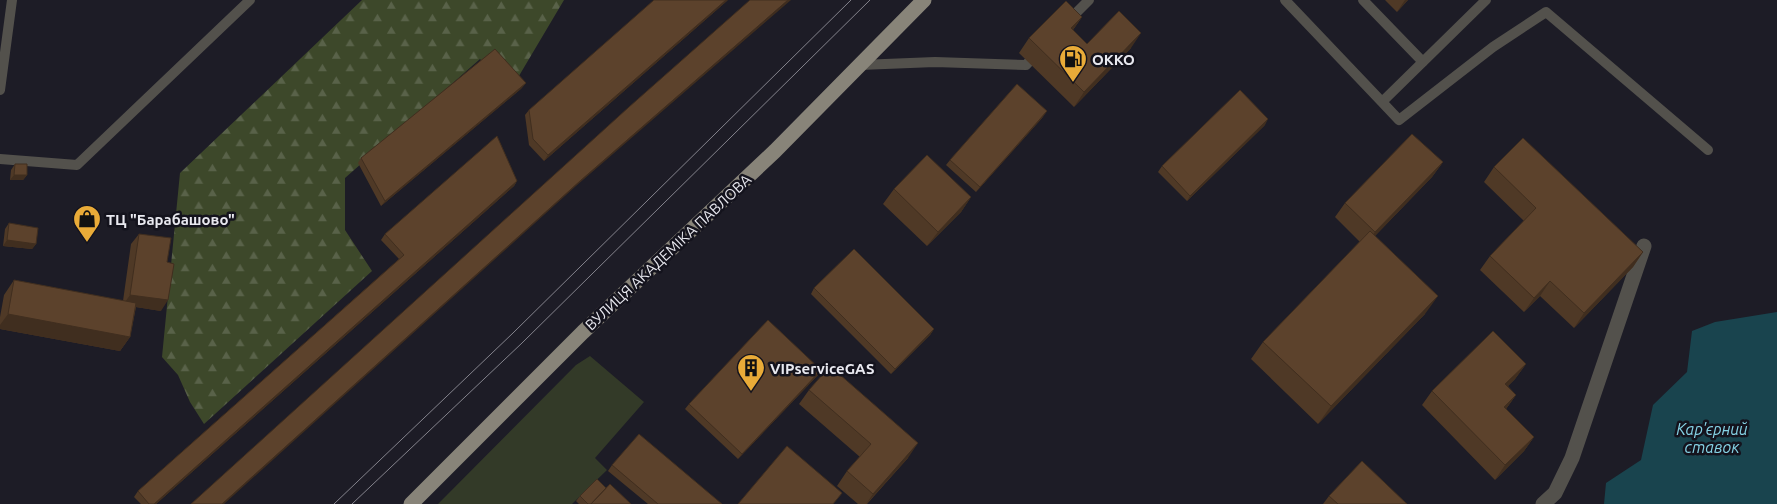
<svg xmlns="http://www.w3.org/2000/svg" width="1777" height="504" viewBox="0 0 1777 504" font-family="Ubuntu,sans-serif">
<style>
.forest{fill:url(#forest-firs)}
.park{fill:#333a28}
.water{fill:#19444e}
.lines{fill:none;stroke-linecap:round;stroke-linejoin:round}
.lane{stroke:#53514c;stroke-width:10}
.street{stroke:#53514c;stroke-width:15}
.primary{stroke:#888479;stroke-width:15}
.tram{stroke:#84838c;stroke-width:1}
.wall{fill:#4f3926}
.shaded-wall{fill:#402e1f}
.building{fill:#5c422c;stroke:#402e1f}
.labels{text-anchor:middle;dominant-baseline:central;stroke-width:5;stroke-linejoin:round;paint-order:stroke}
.poi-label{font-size:15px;font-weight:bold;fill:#e9e9f0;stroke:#14131d;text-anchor:start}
.street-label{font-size:15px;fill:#e9e9f0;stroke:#14131d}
.water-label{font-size:16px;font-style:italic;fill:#85d2e5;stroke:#14131d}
</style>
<defs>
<pattern id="forest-firs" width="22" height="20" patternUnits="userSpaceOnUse" patternTransform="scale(1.25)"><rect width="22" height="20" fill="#3d482a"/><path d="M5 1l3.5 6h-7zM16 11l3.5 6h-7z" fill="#596249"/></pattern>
</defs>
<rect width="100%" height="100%" fill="#1d1c26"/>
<path class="forest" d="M 362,0 L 564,0 L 510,91 L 480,59 L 345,178 L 345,230 L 372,271 L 204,424 L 190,402 L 178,375 L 162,357 L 180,173 Z"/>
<path class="park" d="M 590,356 L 644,402 L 595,458 L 607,470 L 572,504 L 438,504 L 576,365 Z"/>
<path class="water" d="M 1777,312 L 1777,504 L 1604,504 L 1606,483 L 1641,460 L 1653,405 L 1687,372 L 1692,331 L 1715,322 Z"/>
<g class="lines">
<path class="lane" d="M 1285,0 L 1382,102 L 1486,0
M 1363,0 L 1423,62
M 1067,22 L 1089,0
M 860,65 L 935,62 L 1026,65 L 1038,52
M 0,90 L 12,0
M 1382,102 L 1399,120 L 1493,47 L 1546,12 L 1708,150
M 0,159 L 77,165 L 250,0"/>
<path class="street" d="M 1543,504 L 1555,493 L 1572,458 L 1644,246"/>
<path class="primary" d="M 411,504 L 583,332 L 775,151 L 924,0"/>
<path class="tram" d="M 334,504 L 513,333 L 851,0
M 352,504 L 522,343 L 870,0"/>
</g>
<path class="wall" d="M 728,0 L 544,161 L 529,145 L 525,115 L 529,110 Z
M 1385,0 L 1408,0 L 1397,12 Z
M 1082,17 L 1073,30 L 1087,44 L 1131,48 L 1074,107 L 1019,53 L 1029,38 Z
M 522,88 L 381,206 L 358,163 L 361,158 Z
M 1043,117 L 976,192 L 946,165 L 950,160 Z
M 1265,125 L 1187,201 L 1158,172 L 1162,166 Z
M 1443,162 L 1432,177 L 1375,236 L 1425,314 L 1318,424 L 1251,359 L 1263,342 L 1360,242 L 1335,217 L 1345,203 Z
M 15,164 L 27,175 L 23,180 L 10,180 L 11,170 Z
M 1494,167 L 1643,252 L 1633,267 L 1574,328 L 1540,296 L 1524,312 L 1480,270 L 1490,256 L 1524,221 L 1484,182 Z
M 517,181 L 514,186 L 156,504 L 141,504 L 134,497 L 138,491 L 399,259 L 381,240 L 385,234 Z
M 894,189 L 971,197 L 961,212 L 927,246 L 883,204 Z
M 9,223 L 36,244 L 32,249 L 3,246 L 5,229 Z
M 139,234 L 161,311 L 136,307 L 130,337 L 120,351 L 0,329 L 0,317 L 4,295 L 14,280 L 123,301 L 131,244 Z
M 814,288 L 934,329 L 930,335 L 891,374 L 811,294 Z
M 1526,364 L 1515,379 L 1508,386 L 1516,395 L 1506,409 L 1534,437 L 1524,451 L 1495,480 L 1422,405 L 1432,391 Z
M 821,370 L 818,375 L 738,459 L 685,409 L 689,404 Z
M 809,390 L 908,458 L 867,504 L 858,504 L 837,486 L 847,471 L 860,457 L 799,404 Z
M 612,465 L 722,504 L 648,504 L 608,471 Z
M 606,488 L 631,504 L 579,504 L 576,501 L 580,496 Z
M 1329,496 L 1407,504 L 1323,504 Z"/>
<path class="shaded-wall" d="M 726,0 L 728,0 L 544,161 L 548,155 Z
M 788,0 L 791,0 L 576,186 L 224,504 L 222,504 L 580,181 Z
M 1405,0 L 1408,0 L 1397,12 Z
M 1082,17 L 1072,31 L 1071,28 Z
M 1141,33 L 1131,48 L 1074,107 L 1084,92 Z
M 526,83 L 522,88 L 381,206 L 385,201 Z
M 1047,111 L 1043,117 L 976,192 L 980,187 Z
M 1268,119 L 1265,125 L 1187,201 L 1190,196 Z
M 1443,162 L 1432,177 L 1365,246 L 1375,232 Z
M 14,175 L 27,175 L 23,180 L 10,180 Z
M 517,181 L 514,186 L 156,504 L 154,504 Z
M 971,197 L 961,212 L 927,246 L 938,232 Z
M 7,240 L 36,244 L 32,249 L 3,246 Z
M 1643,252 L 1633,267 L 1574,328 L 1584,313 Z
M 1550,281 L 1540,296 L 1524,312 L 1534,298 Z
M 130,295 L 168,300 L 161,311 L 123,305 Z
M 1438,296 L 1425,314 L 1318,424 L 1331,406 Z
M 8,314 L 130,337 L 120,351 L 0,329 L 0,325 Z
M 934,329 L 930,335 L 891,374 L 895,369 Z
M 1526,364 L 1515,379 L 1495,398 L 1505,384 Z
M 821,370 L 818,375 L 738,459 L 742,454 Z
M 1516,395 L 1506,409 L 1504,407 Z
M 1534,437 L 1524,451 L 1495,480 L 1505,465 Z
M 918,443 L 908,458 L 866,504 L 873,494 Z"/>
<path class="building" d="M 654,0 L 726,0 L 548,155 L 533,139 L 529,110 Z
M 750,0 L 788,0 L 580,181 L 222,504 L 191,504 L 629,107 Z
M 1066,1 L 1082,17 L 1071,28 L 1087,44 L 1119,11 L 1141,33 L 1084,92 L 1029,38 Z
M 495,49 L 526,83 L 385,201 L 361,158 Z
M 1017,84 L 1047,111 L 980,187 L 950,160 Z
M 1240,90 L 1268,119 L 1190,196 L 1162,166 Z
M 1412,134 L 1443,162 L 1375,232 L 1345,203 Z
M 497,136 L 517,181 L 154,504 L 149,504 L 138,491 L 404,255 L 385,234 Z
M 1523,138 L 1643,252 L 1584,313 L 1550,281 L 1534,298 L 1490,256 L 1536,208 L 1494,167 Z
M 927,155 L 971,197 L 938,232 L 894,189 Z
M 15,164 L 27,164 L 27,175 L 14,175 Z
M 9,223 L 38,228 L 36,244 L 7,240 Z
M 1370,231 L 1438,296 L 1331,406 L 1263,342 Z
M 139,234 L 171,238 L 167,262 L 174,264 L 168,300 L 130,295 Z
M 854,249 L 934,329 L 895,369 L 814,288 Z
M 14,280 L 136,303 L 130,337 L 8,314 Z
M 768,320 L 821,370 L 742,454 L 689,404 Z
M 1493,331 L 1526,364 L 1505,384 L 1516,395 L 1504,407 L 1534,437 L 1505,465 L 1432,391 Z
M 830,366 L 918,443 L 873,494 L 847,471 L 871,444 L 809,390 Z
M 639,434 L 722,504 L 658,504 L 612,465 Z
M 787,446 L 842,493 L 833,504 L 738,504 Z
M 1362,461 L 1407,504 L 1338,504 L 1329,496 Z
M 597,479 L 606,488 L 591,504 L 588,504 L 580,496 Z
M 610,484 L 631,504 L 591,504 Z"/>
<defs>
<symbol id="fuel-pin" viewBox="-11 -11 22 30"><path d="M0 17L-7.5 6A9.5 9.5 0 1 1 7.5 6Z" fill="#e9ab38" stroke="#14131d"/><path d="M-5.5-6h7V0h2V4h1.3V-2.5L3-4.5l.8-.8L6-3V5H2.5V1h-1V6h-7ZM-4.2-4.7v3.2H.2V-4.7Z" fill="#111"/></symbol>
<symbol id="shop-pin" viewBox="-11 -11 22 30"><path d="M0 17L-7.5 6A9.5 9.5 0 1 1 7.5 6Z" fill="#e9ab38" stroke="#14131d"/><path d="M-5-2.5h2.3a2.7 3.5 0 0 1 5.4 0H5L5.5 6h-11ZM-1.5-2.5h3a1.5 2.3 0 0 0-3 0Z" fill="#111"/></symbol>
<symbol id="building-pin" viewBox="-11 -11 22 30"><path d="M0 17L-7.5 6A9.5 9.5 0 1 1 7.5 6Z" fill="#e9ab38" stroke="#14131d"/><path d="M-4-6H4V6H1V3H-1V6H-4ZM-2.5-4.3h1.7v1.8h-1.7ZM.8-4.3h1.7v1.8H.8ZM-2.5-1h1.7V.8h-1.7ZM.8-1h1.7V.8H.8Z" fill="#111"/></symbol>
</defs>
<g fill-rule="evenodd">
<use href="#fuel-pin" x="1057" y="43" width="32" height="43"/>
<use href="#shop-pin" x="71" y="203" width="32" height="43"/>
<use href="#building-pin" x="735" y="352" width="32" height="43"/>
</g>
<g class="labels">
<g class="poi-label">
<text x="1092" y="59">ОККО</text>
<text x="106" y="219">ТЦ "Барабашово"</text>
<text x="770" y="368">VIPserviceGAS</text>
</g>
<g class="street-label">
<text transform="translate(668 252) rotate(-43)">ВУЛИЦЯ АКАДЕМІКА ПАВЛОВА</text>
</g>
<g class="water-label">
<text x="1712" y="429">Кар'єрний<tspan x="1712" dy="18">ставок</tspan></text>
</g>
</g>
</svg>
